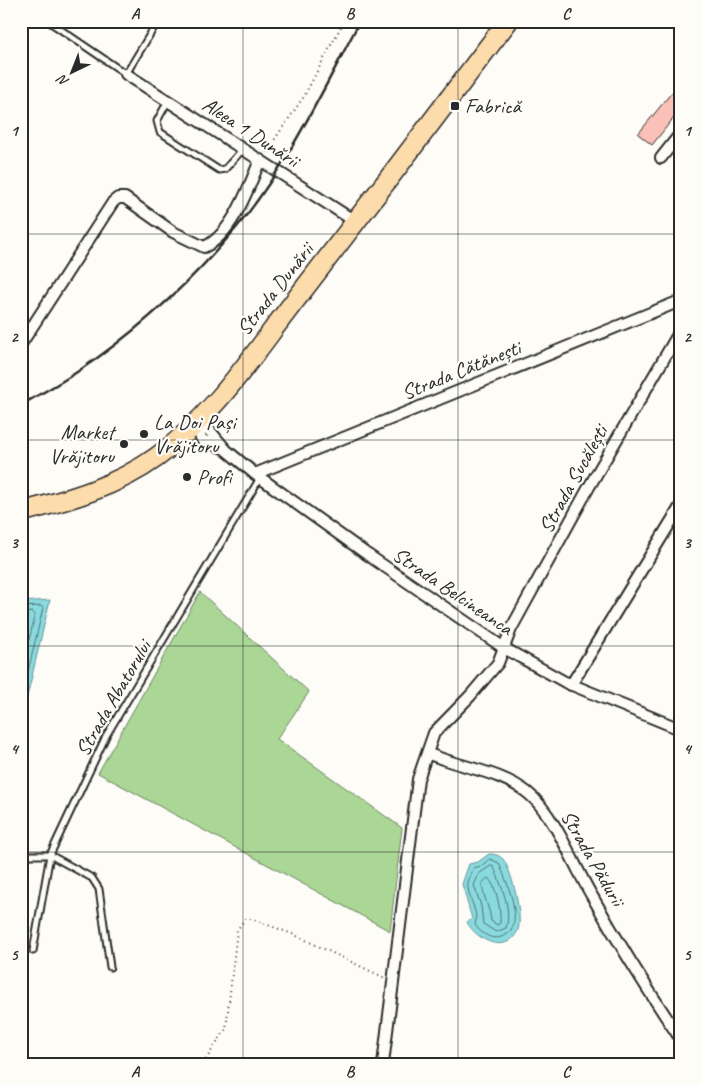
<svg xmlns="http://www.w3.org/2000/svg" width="701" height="1085" viewBox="0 0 701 1085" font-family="Caveat,sans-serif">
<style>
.green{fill:#abd796;stroke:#6b8160}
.water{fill:#89dadf;stroke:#639497}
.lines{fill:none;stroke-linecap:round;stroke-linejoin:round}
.shore{stroke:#517173;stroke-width:1}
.building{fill:#fbc0b8;stroke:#2b2b2b}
.lane-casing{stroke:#2b2b2b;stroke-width:9}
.street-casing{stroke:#2b2b2b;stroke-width:14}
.highway-casing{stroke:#2b2b2b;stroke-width:22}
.path{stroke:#2b2b2b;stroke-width:2;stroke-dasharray:1 4;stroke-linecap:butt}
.lane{stroke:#fdfcf7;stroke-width:5}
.street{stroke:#fdfcf7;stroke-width:10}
.highway{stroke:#fddcac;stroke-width:19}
.rail{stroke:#2b2b2b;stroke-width:2.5}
.grid{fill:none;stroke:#2b2b2b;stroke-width:1;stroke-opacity:0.55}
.poi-dot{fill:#2b2b2b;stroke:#fdfcf7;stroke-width:2}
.labels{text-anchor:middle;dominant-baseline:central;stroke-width:4.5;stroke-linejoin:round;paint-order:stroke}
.poi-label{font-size:21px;fill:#2b2b2b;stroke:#fdfcf7;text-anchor:start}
.street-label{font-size:21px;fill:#2b2b2b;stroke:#fdfcf7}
.neatline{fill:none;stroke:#2b2b2b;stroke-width:2}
.grid-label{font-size:16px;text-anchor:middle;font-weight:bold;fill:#2b2b2b}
</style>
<rect width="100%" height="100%" fill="#fdfcf7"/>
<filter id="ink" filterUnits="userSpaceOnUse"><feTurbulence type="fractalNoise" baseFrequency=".02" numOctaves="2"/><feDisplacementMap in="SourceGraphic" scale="10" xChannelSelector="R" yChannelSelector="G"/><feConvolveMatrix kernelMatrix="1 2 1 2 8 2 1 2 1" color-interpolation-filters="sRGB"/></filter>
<g filter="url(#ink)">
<path class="green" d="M 200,592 L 309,692 L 277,739 L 402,828 L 390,931 L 98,773 Z"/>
<path class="water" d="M 50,600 L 21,722 L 21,602 Z
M 489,854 C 494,854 499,855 503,859 C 512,871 523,916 518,930 C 507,956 476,940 467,922 L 472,919 L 462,884 L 469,864 L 478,862 Z"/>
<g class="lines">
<path class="shore" d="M 21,607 L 41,606 L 43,608 L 21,701
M 21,613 L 33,612 L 35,615 L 21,673
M 490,859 L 499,863 C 506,881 521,912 511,931 C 498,943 485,938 475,925 C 479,911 469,901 468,887 C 467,880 472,874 473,868 L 481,866 Z
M 491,866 L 494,867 C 501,885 512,909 506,928 L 496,932 L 483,924 L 481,906 L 474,885 L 479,874 Z
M 488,878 C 497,886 501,911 500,923 L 497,925 L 491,921 C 490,908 483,897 482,884 Z"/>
</g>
<path class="building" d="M 672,92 L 680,98 L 680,110 L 652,145 L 638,134 Z"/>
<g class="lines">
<defs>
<path id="lane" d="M 48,21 L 126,74 L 158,21
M 168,101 L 157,121 L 160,132 L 219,170 L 225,169 L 243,149
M 21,855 L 50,855 L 92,878 L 99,889 L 110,967
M 33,951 L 50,855 L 106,736 L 260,478"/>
<path id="street" d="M 126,74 L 356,222
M 661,158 L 680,134
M 21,344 L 113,202 L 118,198 L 125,198 L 173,232 L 204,247 C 232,235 249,187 260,160
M 195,425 L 210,431 L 226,450 L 255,474 L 368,555 L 504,648 L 565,682 L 680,729
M 195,425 L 202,440 L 223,448
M 255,474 L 680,301
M 571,685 L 680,507
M 427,753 C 460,768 499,770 528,793 C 555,815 574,866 592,896 C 619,944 649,992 680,1038
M 383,1064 L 418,779 L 434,733 L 470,696 L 498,663 L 511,629 L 589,487 L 680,331"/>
<path id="highway" d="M 21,512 C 69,500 117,486 157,457 C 214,416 254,353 297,298 C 368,206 438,114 508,21"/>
</defs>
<use href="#lane" class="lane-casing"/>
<use href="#street" class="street-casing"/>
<use href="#highway" class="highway-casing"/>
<path class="path" d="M 266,152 L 303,98 L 344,21
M 203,1064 L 226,1029 L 237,930 L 245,919 L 252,919 L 295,935 L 385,978"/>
<use href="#lane" class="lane"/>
<use href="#street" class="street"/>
<use href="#highway" class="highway"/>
<path class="rail" d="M 21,405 C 40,394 59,384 77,372 C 137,332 191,282 237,227 C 286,168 324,88 360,21"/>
</g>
</g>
<path class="grid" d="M 243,21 L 243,1064M 458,21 L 458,1064M 21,234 L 680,234M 21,440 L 680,440M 21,646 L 680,646M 21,852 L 680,852"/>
<g class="poi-dot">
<rect x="450" y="101" width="10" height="10" rx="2.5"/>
<circle cx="144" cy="434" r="5"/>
<circle cx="124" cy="444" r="5"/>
<circle cx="187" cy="477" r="5"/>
</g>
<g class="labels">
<g class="poi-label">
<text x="465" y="106">Fabrică</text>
<text x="154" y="422">La Doi Pași<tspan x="154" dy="24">Vrăjitoru</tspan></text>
<text x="114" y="432" text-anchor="end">Market<tspan x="114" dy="24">Vrăjitoru</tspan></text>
<text x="197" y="477">Profi</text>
</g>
<g class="street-label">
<text transform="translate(251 132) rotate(33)">Aleea 1 Dunării</text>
<text transform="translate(275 289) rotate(-52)">Strada Dunării</text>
<text transform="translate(461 370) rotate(-22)">Strada Cătănești</text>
<text transform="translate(573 479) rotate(-61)">Strada Sucălești</text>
<text transform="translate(453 591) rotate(34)">Strada Belcineanca</text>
<text transform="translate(113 698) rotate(-60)">Strada Abatorului</text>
<text transform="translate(593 858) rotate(60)">Strada Pădurii</text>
</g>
</g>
<rect width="701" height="1085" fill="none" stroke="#fdfcf7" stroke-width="55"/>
<g transform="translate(72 72) rotate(223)" stroke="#fdfcf7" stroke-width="4" paint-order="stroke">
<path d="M0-4L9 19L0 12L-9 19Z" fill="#2b2b2b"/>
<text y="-8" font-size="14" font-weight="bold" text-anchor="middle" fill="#2b2b2b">N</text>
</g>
<rect x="28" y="28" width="646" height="1030" class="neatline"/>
<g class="grid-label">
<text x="135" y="19">A</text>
<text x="350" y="19">B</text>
<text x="566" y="19">C</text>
<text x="14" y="136">1</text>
<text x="687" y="136">1</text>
<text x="14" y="342">2</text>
<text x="687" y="342">2</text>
<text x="14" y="548">3</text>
<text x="687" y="548">3</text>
<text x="14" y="754">4</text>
<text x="687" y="754">4</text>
<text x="14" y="960">5</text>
<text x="687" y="960">5</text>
<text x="135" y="1077">A</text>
<text x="350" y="1077">B</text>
<text x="566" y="1077">C</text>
</g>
</svg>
